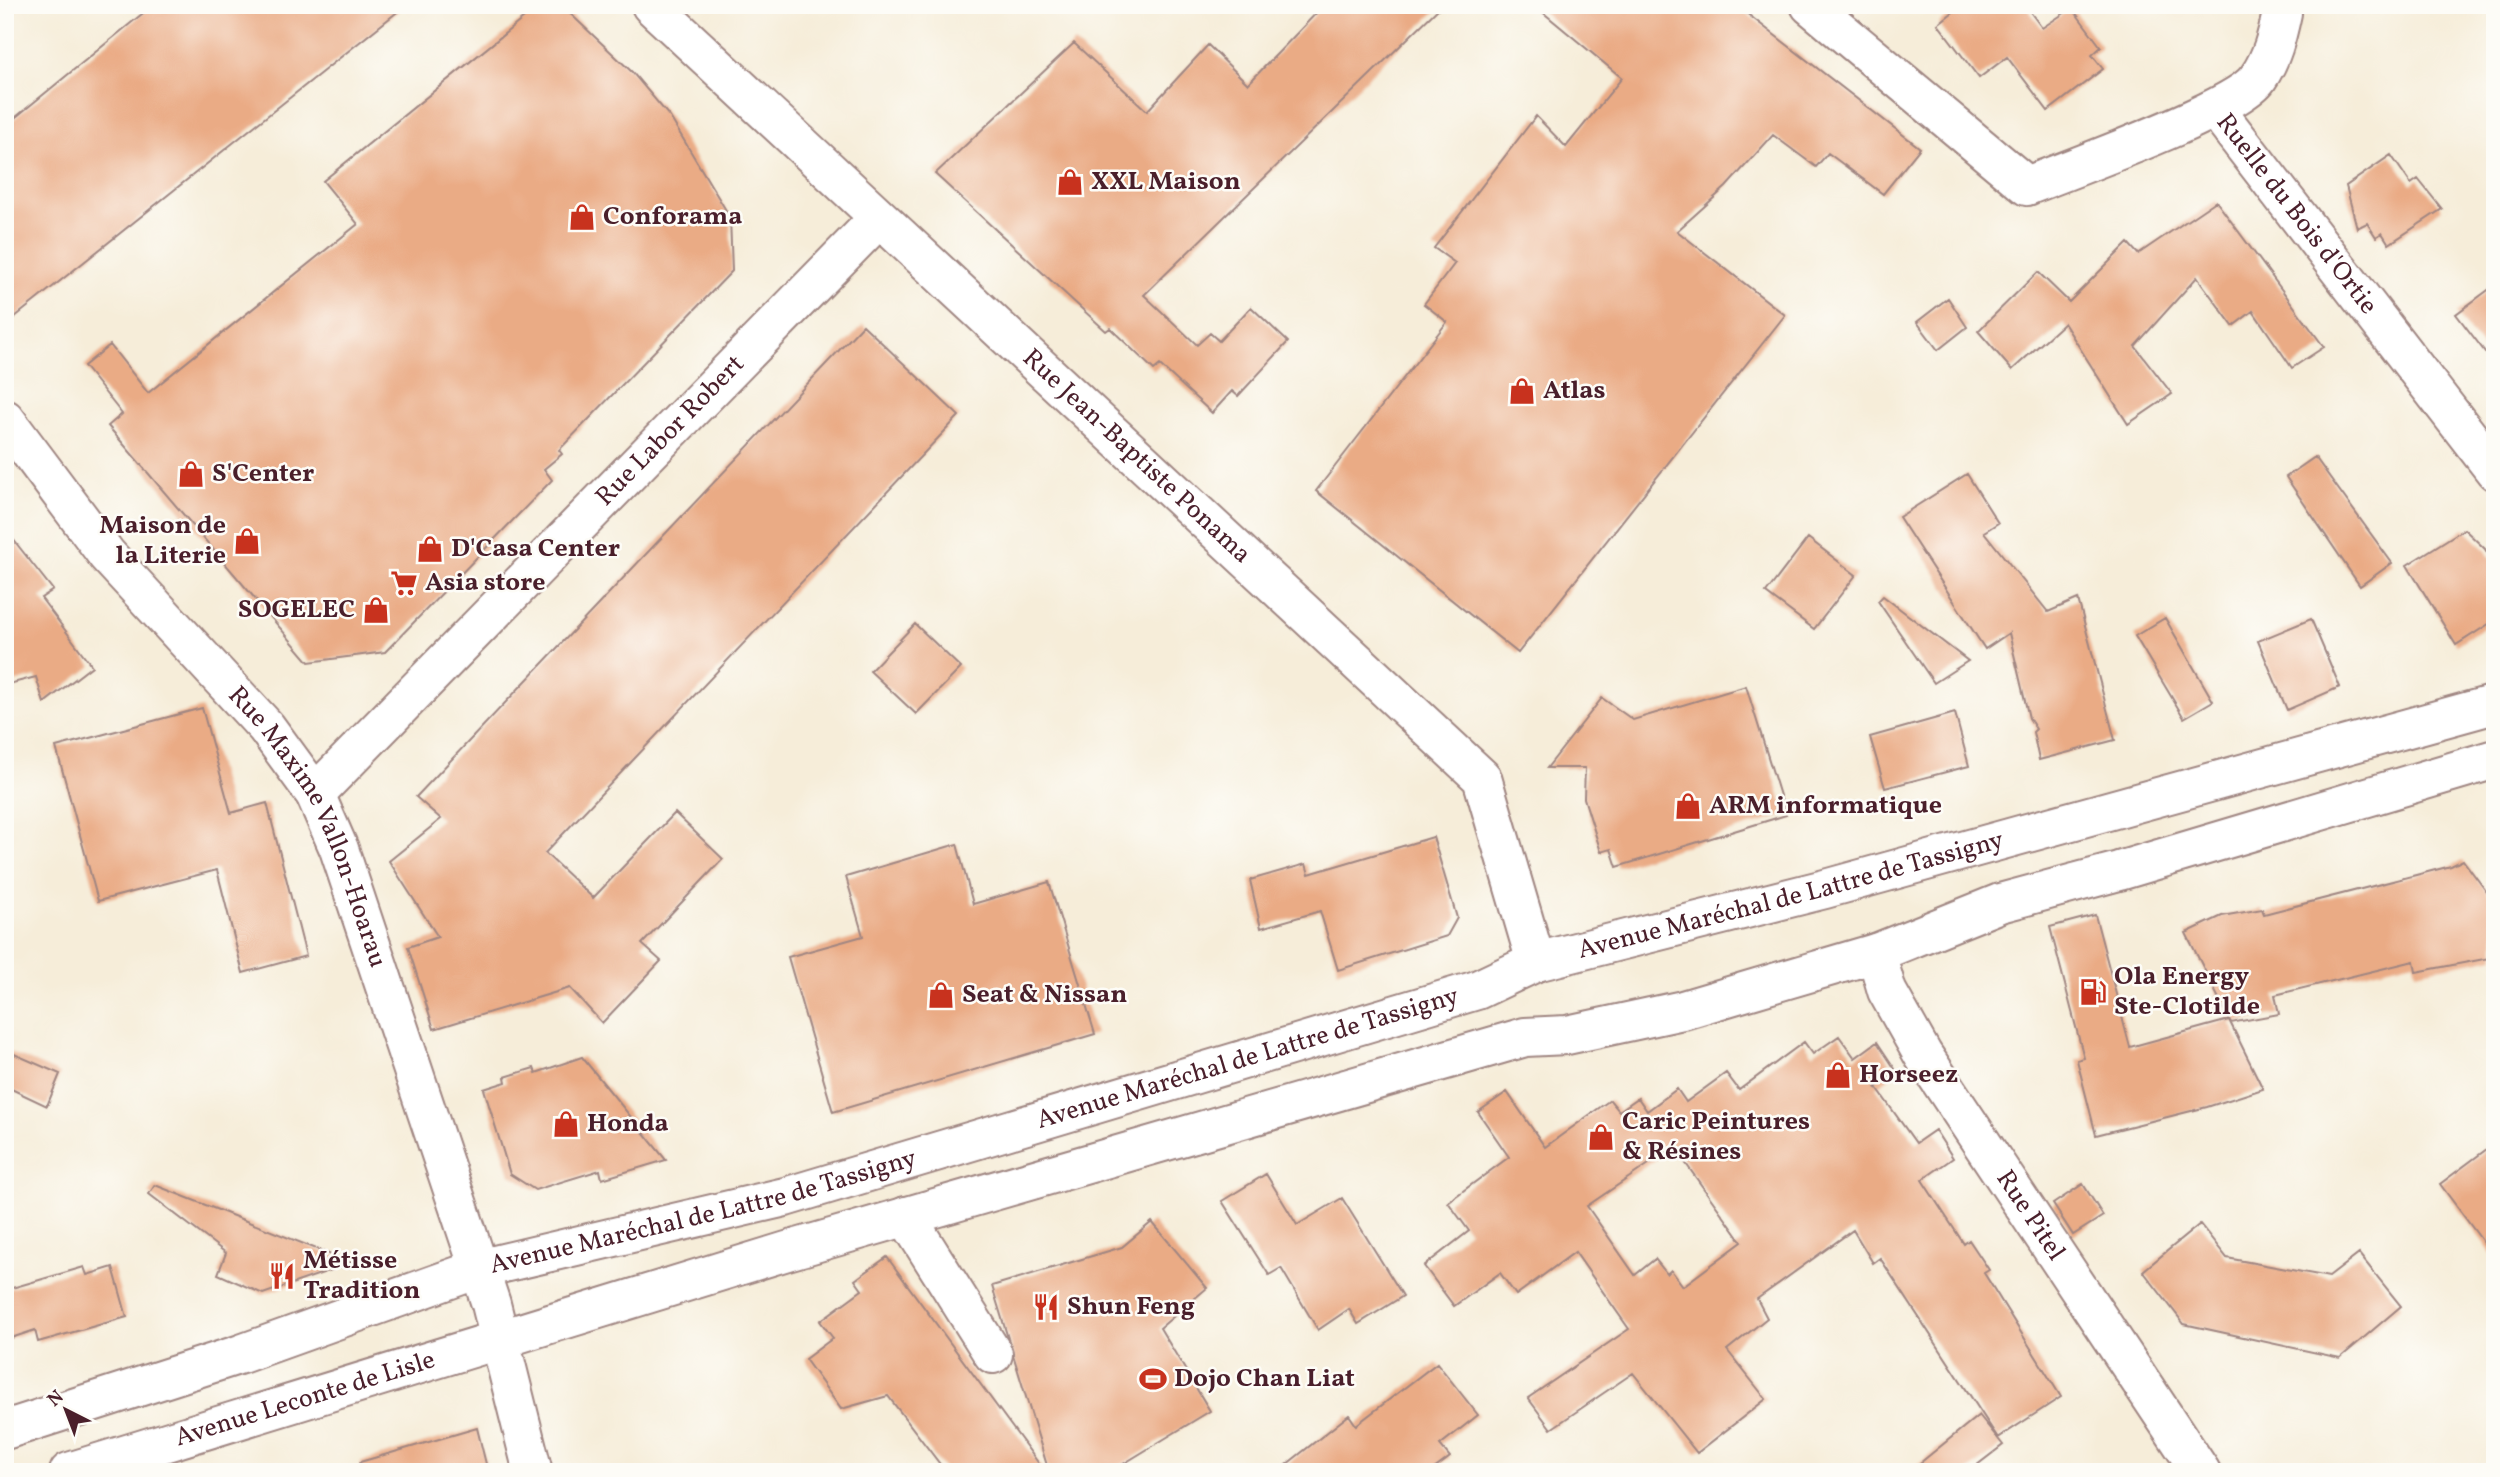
<svg xmlns="http://www.w3.org/2000/svg" width="2500" height="1477" viewBox="0 0 2500 1477" font-family="Vollkorn,serif">
<style>
.building{fill:#eaab85;fill-rule:evenodd}
.lines{fill:none;stroke-linecap:round;stroke-linejoin:round}
.minor-casing{stroke:#a08682;stroke-width:42}
.major-casing{stroke:#a08682;stroke-width:42}
.minor{stroke:#fff;stroke-width:38}
.major{stroke:#fff;stroke-width:38}
.labels{text-anchor:middle;dominant-baseline:central;stroke-width:5;stroke-linejoin:round;paint-order:stroke}
.poi-label{font-size:26px;font-weight:bold;fill:#4a1f2b;stroke:#fdfcf7;text-anchor:start}
.street-label{font-size:26px;fill:#4a1f2b;stroke:#fdfcf7}
</style>
<rect width="100%" height="100%" fill="#fdfcf7"/>
<filter id="ink" filterUnits="userSpaceOnUse"><feTurbulence type="fractalNoise" baseFrequency=".0143" numOctaves="2"/><feDisplacementMap in="SourceGraphic" scale="14" xChannelSelector="R" yChannelSelector="G"/><feConvolveMatrix kernelMatrix="1 2 1 2 8 2 1 2 1" color-interpolation-filters="sRGB"/></filter>
<filter id="wash" filterUnits="userSpaceOnUse"><feTurbulence type="fractalNoise" baseFrequency=".00686" numOctaves="4" result="noise"/><feDisplacementMap in="SourceGraphic" scale="28" xChannelSelector="R" yChannelSelector="G"/><feGaussianBlur stdDeviation="1.57" result="paint"/><feColorMatrix in="noise" values="0 0 0 0 0 0 0 0 0 0 0 0 0 0 0 0 0 1.4 0 .05"/><feComposite in="paint" operator="in"/></filter>
<g filter="url(#wash)">
<rect width="100%" height="100%" fill="#f6edd9"/>
<g id="blocks">
<path class="building" d="M 153,5 L 406,5 L 5,325 L 5,126 Z
M 540,5 L 561,5 L 632,72 L 670,117 L 730,217 L 732,271 L 559,450 L 562,454 L 544,469 L 552,480 L 385,652 L 309,662 L 108,426 L 122,414 L 84,366 L 110,345 L 148,393 L 358,224 L 323,181 Z
M 1324,5 L 1442,5 L 1144,295 L 1197,345 L 1210,333 L 1219,341 L 1251,307 L 1288,342 L 1238,396 L 1232,391 L 1212,413 L 1160,365 L 1154,370 L 1110,328 L 1106,331 L 935,174 L 1074,43 L 1147,111 L 1208,45 L 1248,84 Z
M 1534,5 L 1736,5 L 1920,148 L 1883,194 L 1828,153 L 1816,167 L 1773,135 L 1726,187 L 1677,231 L 1785,315 L 1518,653 L 1316,491 L 1447,322 L 1424,304 L 1455,263 L 1434,248 L 1536,116 L 1566,147 L 1622,78 Z
M 1962,5 L 2025,5 L 2042,28 L 2072,8 L 2101,47 L 2092,55 L 2103,69 L 2048,111 L 2007,57 L 1979,78 L 1938,24 Z
M 2391,155 L 2411,184 L 2418,179 L 2442,209 L 2389,244 L 2382,233 L 2376,237 L 2367,223 L 2357,228 L 2346,186 Z
M 2216,201 L 2324,347 L 2292,368 L 2253,311 L 2233,326 L 2197,277 L 2135,346 L 2172,394 L 2128,424 L 2064,323 L 2012,370 L 1978,331 L 2038,272 L 2069,302 L 2128,243 L 2138,254 Z
M 2495,285 L 2495,365 L 2456,314 Z
M 1948,298 L 1967,327 L 1938,350 L 1917,322 Z
M 863,325 L 959,416 L 545,853 L 593,898 L 675,813 L 723,859 L 642,944 L 661,961 L 602,1023 L 570,988 L 434,1029 L 408,947 L 438,937 L 389,861 L 441,819 L 416,797 Z
M 2315,457 L 2392,563 L 2360,586 L 2286,477 Z
M 1967,474 L 1998,523 L 1984,532 L 2048,612 L 2078,599 L 2115,740 L 2039,760 L 2033,732 L 2036,729 L 2029,718 L 2009,633 L 1985,649 L 1899,517 Z
M 5,529 L 53,590 L 41,598 L 92,666 L 44,703 L 36,677 L 5,685 Z
M 2464,529 L 2485,549 L 2495,566 L 2495,620 L 2456,645 L 2407,565 Z
M 1808,538 L 1856,575 L 1814,629 L 1766,593 Z
M 1883,596 L 1968,661 L 1934,683 L 1878,601 Z
M 2165,618 L 2213,701 L 2184,718 L 2135,636 Z
M 2311,619 L 2340,687 L 2287,710 L 2258,641 Z
M 915,624 L 961,668 L 916,714 L 870,671 Z
M 1746,686 L 1786,815 L 1617,867 L 1611,849 L 1601,852 L 1584,798 L 1585,768 L 1547,768 L 1602,698 L 1633,720 Z
M 202,708 L 231,813 L 267,803 L 306,956 L 243,973 L 217,870 L 98,901 L 56,747 Z
M 1955,713 L 1969,766 L 1885,788 L 1870,737 Z
M 1433,837 L 1457,918 L 1447,936 L 1338,970 L 1320,911 L 1261,928 L 1250,880 L 1306,864 L 1309,874 Z
M 957,844 L 973,904 L 1049,882 L 1095,1034 L 833,1112 L 788,957 L 863,936 L 846,877 Z
M 2463,860 L 2495,903 L 2495,957 L 2416,972 L 2414,961 L 2275,995 L 2279,1014 L 2231,1023 L 2186,933 L 2222,916 L 2262,909 L 2264,914 L 2451,866 Z
M 2095,915 L 2130,1047 L 2229,1020 L 2263,1089 L 2207,1107 L 2096,1135 L 2077,1060 L 2084,1058 L 2050,927 Z
M 1839,1036 L 1855,1058 L 1877,1042 L 1897,1072 L 1876,1087 L 1916,1143 L 1935,1130 L 1953,1158 L 1922,1180 L 1964,1244 L 1969,1240 L 1989,1270 L 1984,1273 L 2061,1397 L 1998,1438 L 1880,1258 L 1873,1263 L 1853,1230 L 1757,1299 L 1767,1318 L 1727,1350 L 1766,1399 L 1697,1453 L 1633,1373 L 1551,1429 L 1528,1398 L 1629,1329 L 1575,1252 L 1516,1295 L 1500,1273 L 1454,1306 L 1424,1266 L 1469,1231 L 1448,1202 L 1509,1157 L 1478,1112 L 1507,1092 L 1545,1147 L 1610,1100 L 1619,1111 L 1638,1098 L 1647,1111 L 1677,1089 L 1686,1102 L 1726,1073 L 1739,1090 L 1804,1042 L 1813,1054 ZM 1674,1147 L 1742,1242 L 1683,1286 L 1671,1270 L 1667,1274 L 1655,1259 L 1635,1275 L 1587,1206 Z
M 5,1050 L 60,1074 L 47,1106 L 5,1086 Z
M 582,1057 L 666,1160 L 602,1179 L 600,1170 L 535,1190 L 510,1174 L 484,1089 L 506,1082 L 505,1077 L 534,1068 L 536,1073 Z
M 2495,1143 L 2495,1258 L 2440,1184 Z
M 1266,1174 L 1297,1225 L 1342,1198 L 1403,1296 L 1358,1324 L 1349,1309 L 1318,1330 L 1281,1268 L 1269,1275 L 1222,1201 Z
M 2083,1184 L 2103,1216 L 2073,1235 L 2053,1204 Z
M 155,1185 L 352,1263 L 263,1294 L 218,1274 L 226,1253 L 149,1194 Z
M 1152,1222 L 1207,1288 L 1160,1328 L 1210,1411 L 1110,1472 L 1049,1472 L 992,1286 L 1122,1247 Z
M 2200,1224 L 2227,1258 L 2329,1277 L 2359,1254 L 2401,1306 L 2340,1358 L 2184,1324 L 2143,1271 Z
M 887,1257 L 1045,1472 L 946,1472 L 888,1396 L 841,1409 L 805,1359 L 833,1338 L 820,1321 L 862,1290 L 855,1280 Z
M 84,1267 L 87,1275 L 113,1267 L 127,1317 L 38,1342 L 35,1330 L 5,1340 L 5,1290 Z
M 1437,1363 L 1478,1415 L 1440,1445 L 1450,1457 L 1430,1472 L 1277,1472 L 1349,1415 L 1356,1425 Z
M 1979,1415 L 2003,1445 L 1968,1472 L 1909,1472 Z
M 477,1428 L 488,1472 L 361,1472 L 360,1462 Z"/>
</g>
</g>
<g filter="url(#ink)">
<use href="#blocks" fill-opacity="0" stroke="#a08682" stroke-width="2"/>
<g class="lines">
<defs>
<g id="minor">
<path id="s1" d="M 651,5 L 1482,778 L 1536,962"/>
<path d="M 1810,5 L 2027,186 C 2071,168 2236,110 2258,78 C 2272,58 2277,36 2282,13"/>
<path id="s2" d="M 2215,109 L 2495,471"/>
<path id="s3" d="M 5,419 L 107,555 L 266,727 L 315,794 L 339,849 L 491,1304 L 533,1472"/>
<path id="s4" d="M 315,794 L 879,218"/>
<path id="s5" d="M 1876,953 L 1887,991 L 1923,1055 L 2201,1472"/>
<path d="M 906,1216 L 993,1354"/>
</g>
<g id="major">
<path id="s6" d="M 5,1430 L 241,1354 L 478,1269 L 785,1197 L 1477,990 L 1536,962 L 1825,889 L 2495,704"/>
<path id="s7" d="M 69,1472 L 787,1251 L 1525,1037 L 1567,1035 L 1683,1010 L 1747,991 L 1876,953 L 2000,903 L 2119,871 L 2495,759"/>
</g>
</defs>
<use href="#minor" class="minor-casing"/>
<use href="#major" class="major-casing"/>
<use href="#minor" class="minor"/>
<use href="#major" class="major"/>
</g>
</g>
<defs>
<symbol id="shop-bare" viewBox="-9 -9 18 18"><path d="M-5-2.5h2.3a2.7 3.5 0 0 1 5.4 0H5L5.5 6h-11ZM-1.5-2.5h3a1.5 2.3 0 0 0-3 0Z" fill="#c8321e" stroke="#fdfcf7" stroke-width="2.5" paint-order="stroke"/></symbol>
<symbol id="supermarket-bare" viewBox="-9 -9 18 18"><path d="M-6-5.5h2.5l.6 2H6L4.5 2H-2.5L-4.4-4H-6ZM-1.5 3.2a1.3 1.3 0 1 0 .1 0ZM3 3.2a1.3 1.3 0 1 0 .1 0Z" fill="#c8321e" stroke="#fdfcf7" stroke-width="2.5" paint-order="stroke"/></symbol>
<symbol id="fuel-bare" viewBox="-9 -9 18 18"><path d="M-5.5-6h7V0h2V4h1.3V-2.5L3-4.5l.8-.8L6-3V5H2.5V1h-1V6h-7ZM-4.2-4.7v3.2H.2V-4.7Z" fill="#c8321e" stroke="#fdfcf7" stroke-width="2.5" paint-order="stroke"/></symbol>
<symbol id="restaurant-bare" viewBox="-9 -9 18 18"><path d="M-5-6h1v4h1v-4h1v4h1v-4h1v5L-1.5 .5V6h-2V.5L-5-1ZM5-6V6H3V1.5H1.5Q1.5-4 5-6Z" fill="#c8321e" stroke="#fdfcf7" stroke-width="2.5" paint-order="stroke"/></symbol>
<symbol id="stadium-bare" viewBox="-9 -9 18 18"><path d="M0-5a6.5 5 0 1 0 0 10a6.5 5 0 1 0 0-10ZM-3.5-1.8h7v3.6h-7Z" fill="#c8321e" stroke="#fdfcf7" stroke-width="2.5" paint-order="stroke"/></symbol>
</defs>
<g fill-rule="evenodd">
<use href="#shop-bare" x="1051" y="163" width="38" height="38"/>
<use href="#shop-bare" x="563" y="198" width="38" height="38"/>
<use href="#shop-bare" x="1503" y="372" width="38" height="38"/>
<use href="#shop-bare" x="172" y="455" width="38" height="38"/>
<use href="#shop-bare" x="228" y="522" width="38" height="38"/>
<use href="#shop-bare" x="411" y="530" width="38" height="38"/>
<use href="#supermarket-bare" x="385" y="564" width="38" height="38"/>
<use href="#shop-bare" x="357" y="591" width="38" height="38"/>
<use href="#shop-bare" x="1669" y="787" width="38" height="38"/>
<use href="#fuel-bare" x="2074" y="973" width="38" height="38"/>
<use href="#shop-bare" x="922" y="976" width="38" height="38"/>
<use href="#shop-bare" x="1819" y="1056" width="38" height="38"/>
<use href="#shop-bare" x="547" y="1105" width="38" height="38"/>
<use href="#shop-bare" x="1582" y="1118" width="38" height="38"/>
<use href="#restaurant-bare" x="263" y="1257" width="38" height="38"/>
<use href="#restaurant-bare" x="1027" y="1288" width="38" height="38"/>
<use href="#stadium-bare" x="1134" y="1360" width="38" height="38"/>
</g>
<g class="labels">
<g class="poi-label">
<text x="1091" y="182">XXL Maison</text>
<text x="603" y="217">Conforama</text>
<text x="1543" y="391">Atlas</text>
<text x="212" y="474">S'Center</text>
<text x="226" y="526" text-anchor="end">Maison de<tspan x="226" dy="30">la Literie</tspan></text>
<text x="451" y="549">D'Casa Center</text>
<text x="425" y="583">Asia store</text>
<text x="355" y="610" text-anchor="end">SOGELEC</text>
<text x="1709" y="806">ARM informatique</text>
<text x="2114" y="977">Ola Energy<tspan x="2114" dy="30">Ste-Clotilde</tspan></text>
<text x="962" y="995">Seat &amp; Nissan</text>
<text x="1859" y="1075">Horseez</text>
<text x="1622" y="1122">Caric Peintures<tspan x="1622" dy="30">&amp; Résines</tspan></text>
<text x="587" y="1124">Honda</text>
<text x="303" y="1261">Métisse<tspan x="303" dy="30">Tradition</tspan></text>
<text x="1067" y="1307">Shun Feng</text>
<text x="1174" y="1379">Dojo Chan Liat</text>
</g>
<g class="street-label">
<text stroke="none"><textPath href="#s2" startOffset="133">Ruelle du Bois d'Ortie</textPath></text>
<text stroke="none"><textPath href="#s4" startOffset="508">Rue Labor Robert</textPath></text>
<text stroke="none"><textPath href="#s1" startOffset="663">Rue Jean-Baptiste Ponama</textPath></text>
<text stroke="none"><textPath href="#s3" startOffset="513">Rue Maxime Vallon-Hoarau</textPath></text>
<text stroke="none"><textPath href="#s6" startOffset="1866">Avenue Maréchal de Lattre de Tassigny</textPath></text>
<text stroke="none"><textPath href="#s6" startOffset="1298">Avenue Maréchal de Lattre de Tassigny</textPath></text>
<text stroke="none"><textPath href="#s6" startOffset="732">Avenue Maréchal de Lattre de Tassigny</textPath></text>
<text stroke="none"><textPath href="#s5" startOffset="306">Rue Pitel</textPath></text>
<text stroke="none"><textPath href="#s7" startOffset="247">Avenue Leconte de Lisle</textPath></text>
</g>
</g>
<rect width="2500" height="1477" fill="none" stroke="#fdfcf7" stroke-width="28"/>
<g transform="translate(66 1410) rotate(318)" stroke="#fdfcf7" stroke-width="5" paint-order="stroke">
<path d="M0-5L12 26L0 18L-12 26Z" fill="#4a1f2b"/>
<text y="-10" font-size="19" font-weight="bold" text-anchor="middle" fill="#4a1f2b">N</text>
</g>
</svg>
